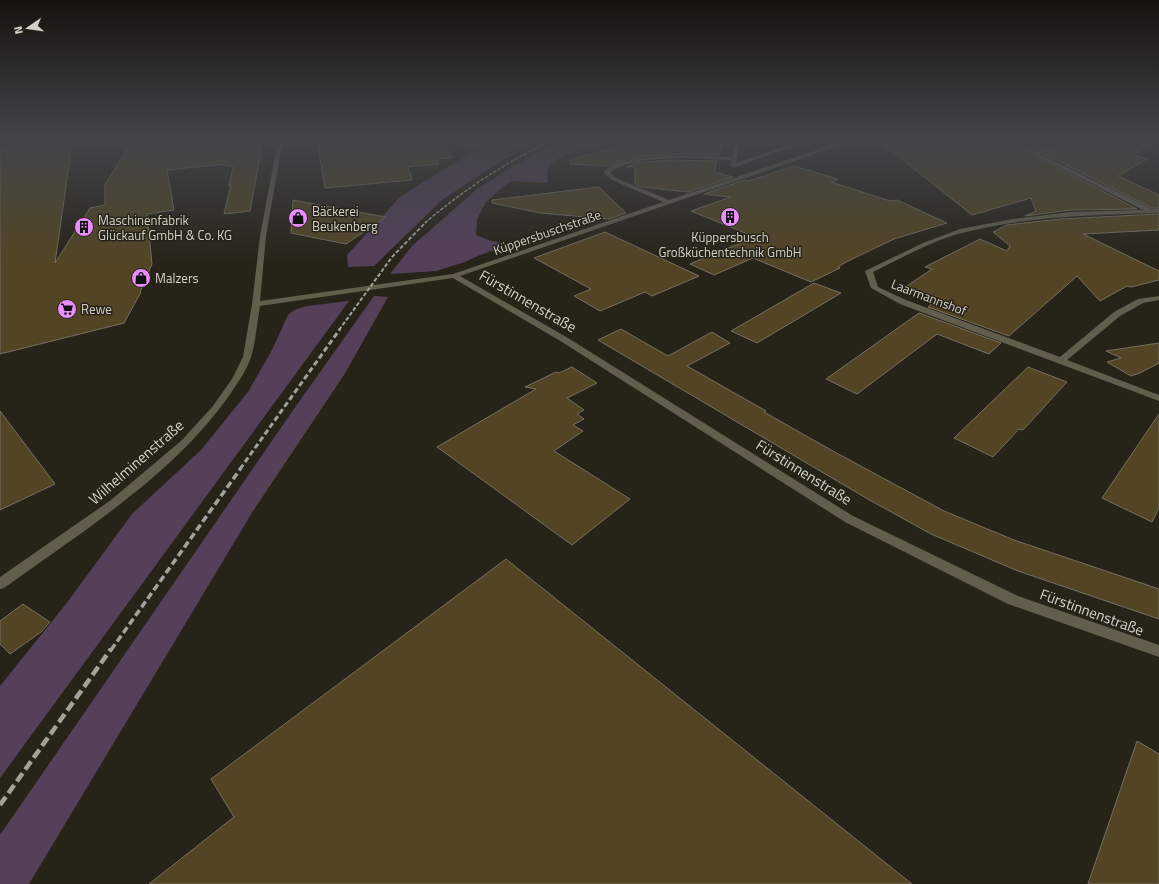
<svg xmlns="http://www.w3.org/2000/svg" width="1159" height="884" viewBox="0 0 1159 884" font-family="'Titillium Web',sans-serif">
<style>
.green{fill:#55405a}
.building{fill:#534524;stroke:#757064}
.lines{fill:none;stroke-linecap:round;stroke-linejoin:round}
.minor{fill:#635d4e;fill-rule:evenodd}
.rail-far4{stroke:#a4a19a;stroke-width:1.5;stroke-dasharray:3.5 1.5;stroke-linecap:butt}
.rail-far3{stroke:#a4a19a;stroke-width:2;stroke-dasharray:4 2;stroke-linecap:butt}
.rail-far2{stroke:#a4a19a;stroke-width:3;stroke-dasharray:5.5 3;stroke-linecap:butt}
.rail-far1{stroke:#a4a19a;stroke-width:3.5;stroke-dasharray:7 3.5;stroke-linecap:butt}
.rail{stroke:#a4a19a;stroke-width:4.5;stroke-dasharray:10 4.5;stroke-linecap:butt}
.labels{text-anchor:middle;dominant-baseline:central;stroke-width:3;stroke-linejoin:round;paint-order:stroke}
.far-poi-label{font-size:13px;fill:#d4d1cb;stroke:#282319;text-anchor:start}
.far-street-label{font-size:13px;fill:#d4d1cb;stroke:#282319}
.street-label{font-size:15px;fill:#d4d1cb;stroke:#282319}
</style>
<rect width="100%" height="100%" fill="#282319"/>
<path class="green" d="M 466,140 L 531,140 L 501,156 L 503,156 L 538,140 L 542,140 L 507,157 L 442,200 L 374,266 L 348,267 L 347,255 L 401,196 L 474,151 L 484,152 L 460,146 Z
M 562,140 L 733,140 L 627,141 C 612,143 559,153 550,165 C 546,170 547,177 548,183 L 512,181 L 504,186 L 485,203 L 477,220 L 476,235 L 491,241 L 510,244 L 480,255 L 465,262 L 436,271 L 390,274 L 412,246 L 477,189 L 518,163 Z
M 374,296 L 388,297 L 344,375 L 253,511 L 29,884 L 0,884 L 0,835 L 296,406 Z
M 349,301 L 0,778 L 0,686 L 66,604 L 132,514 L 201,450 L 248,392 L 272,350 L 288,315 L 294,310 L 307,306 Z"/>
<path class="building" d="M 0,140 L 72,140 L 0,146 Z
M 133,140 L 263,140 L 250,211 L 224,214 L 231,185 L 229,186 L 233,166 L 226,166 L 226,164 L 167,170 L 174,210 L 147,214 L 152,264 L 140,292 L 141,292 L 124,323 L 0,354 L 0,151 L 72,144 L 55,263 L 90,208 L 105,205 L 105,184 Z
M 376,140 L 443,140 L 452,158 L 437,159 L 439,164 L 408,167 L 412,180 L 325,188 L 318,145 Z
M 878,140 L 1005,140 L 1137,209 L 1070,210 L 1025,216 L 1036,211 L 1031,198 L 972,215 Z
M 1014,140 L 1067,140 L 1036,150 Z
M 1077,140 L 1159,140 L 1132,155 L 1147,159 L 1118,176 L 1159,195 L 1159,208 L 1152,208 L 1044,154 L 1056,151 Z
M 624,145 L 722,145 L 719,155 L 684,154 L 646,156 L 629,159 L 609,166 L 570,164 L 570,160 Z
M 669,160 L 717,161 L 714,172 L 733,177 L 688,192 L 641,187 L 635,184 L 635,167 L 625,167 L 637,163 Z
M 794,166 L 838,179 L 831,182 L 890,201 L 897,200 L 947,223 L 894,239 L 846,262 L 838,267 L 840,268 L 811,282 L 753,258 L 714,275 L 690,264 L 755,237 L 691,211 L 731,197 L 704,194 L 744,180 L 749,181 Z
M 599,187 L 626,213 L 609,219 L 540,213 L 492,203 L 492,200 Z
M 293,200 L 386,217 L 346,244 L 291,233 Z
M 1159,214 L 1159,230 L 1083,234 L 1159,271 L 1159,280 L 1131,287 L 1127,286 L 1100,301 L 1077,276 L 1009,336 L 928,307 L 937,300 L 904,288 L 932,269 L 925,267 L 980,239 L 1007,251 L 1010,246 L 993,232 L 1007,225 L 1060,219 Z
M 605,232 L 699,276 L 652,296 L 645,292 L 600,311 L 574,296 L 591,289 L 534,258 Z
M 814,283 L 841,293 L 757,343 L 731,331 Z
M 919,313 L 1001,343 L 989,354 L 937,334 L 857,394 L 826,379 Z
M 621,329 L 668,356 L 712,332 L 730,343 L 687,366 L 766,411 L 764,412 L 831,450 L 944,511 L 1014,540 L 1159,589 L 1159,619 L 1018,571 L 931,534 L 866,498 L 598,340 Z
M 1159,343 L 1159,363 L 1140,373 L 1131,376 L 1107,362 L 1121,358 L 1106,351 Z
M 572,367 L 597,383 L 567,398 L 584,410 L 577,414 L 584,419 L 573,425 L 583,431 L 554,451 L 630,499 L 572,545 L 437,447 L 536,389 L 525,387 L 556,372 L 559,373 Z
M 1028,367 L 1067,382 L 1023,430 L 1019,429 L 993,457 L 954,438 Z
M 0,411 L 55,484 L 0,510 Z
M 1159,414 L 1159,508 L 1152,522 L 1102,498 Z
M 506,559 L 912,884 L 149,884 L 234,817 L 211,779 Z
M 23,604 L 50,622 L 41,632 L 10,654 L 0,644 L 0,621 Z
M 1137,741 L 1159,754 L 1159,884 L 1088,884 Z"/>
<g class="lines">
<path class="minor" d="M 86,140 L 100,140 L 0,150 L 0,148 Z
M 278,140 L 282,140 L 282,142 L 329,140 L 282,145 L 266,236 L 260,301 L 453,274 L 663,202 L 612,180 L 605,174 L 604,171 C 627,151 701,156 732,157 L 736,140 L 740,140 L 736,163 L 805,140 L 811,140 L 733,168 L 730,166 L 731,160 C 695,159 641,153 610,172 L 616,178 L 669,200 L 831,145 L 815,140 L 835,143 L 846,140 L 852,140 L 838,146 L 460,276 L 568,338 L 853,516 L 1018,596 L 1159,645 L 1159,657 L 1008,604 L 845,522 L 562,342 L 453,278 L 260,306 C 257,322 256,341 251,357 C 247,370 238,382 231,393 C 176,473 82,532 4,588 L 0,589 L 0,577 L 111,500 L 182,440 L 213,406 L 232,379 L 243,357 L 252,304 L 260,236 Z
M 1006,140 L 1011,140 L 1036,152 L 1071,140 L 1076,140 L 1055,150 L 1040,154 L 1152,209 L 1159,209 L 1159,213 C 1093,215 1026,216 962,233 C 931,241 902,258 873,272 L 878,287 L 906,300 L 1060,357 L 1114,312 L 1138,299 L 1159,296 L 1159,300 L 1143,303 L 1120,316 L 1067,360 L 1159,395 L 1159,401 L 900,304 L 871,288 L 865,271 L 867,270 L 923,243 L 960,229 L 1013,219 L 1070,212 L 1143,210 Z"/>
<path class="rail-far4" d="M 425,223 C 464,189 506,163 551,140"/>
<path class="rail-far3" d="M 339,330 L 392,257 L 426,222"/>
<path class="rail-far2" d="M 240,469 L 340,329"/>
<path class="rail-far1" d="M 111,650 L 241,468"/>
<path class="rail" d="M 0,805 L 111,649"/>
</g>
<linearGradient id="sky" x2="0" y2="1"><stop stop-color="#16130e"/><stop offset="0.53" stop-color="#424549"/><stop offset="1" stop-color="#424549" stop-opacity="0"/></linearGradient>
<rect width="1159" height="263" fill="url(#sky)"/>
<defs>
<symbol id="building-disc" viewBox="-11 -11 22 22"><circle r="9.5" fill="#ea8dfc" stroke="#282319"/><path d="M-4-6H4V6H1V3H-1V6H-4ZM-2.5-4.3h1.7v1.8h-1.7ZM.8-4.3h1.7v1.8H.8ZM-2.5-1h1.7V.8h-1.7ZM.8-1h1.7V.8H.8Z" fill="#111"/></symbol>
<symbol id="shop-disc" viewBox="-11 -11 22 22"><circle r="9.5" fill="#ea8dfc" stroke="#282319"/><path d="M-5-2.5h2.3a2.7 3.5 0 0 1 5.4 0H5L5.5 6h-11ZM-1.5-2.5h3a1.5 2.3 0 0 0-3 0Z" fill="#111"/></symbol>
<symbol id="supermarket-disc" viewBox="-11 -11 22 22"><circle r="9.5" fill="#ea8dfc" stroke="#282319"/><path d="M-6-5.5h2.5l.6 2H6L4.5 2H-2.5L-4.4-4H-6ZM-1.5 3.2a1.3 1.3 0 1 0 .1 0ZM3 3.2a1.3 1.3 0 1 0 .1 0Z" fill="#111"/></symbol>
</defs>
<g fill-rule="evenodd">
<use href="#building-disc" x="719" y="206" width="22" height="22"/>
<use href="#shop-disc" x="287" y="207" width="22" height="22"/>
<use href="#building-disc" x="73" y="216" width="22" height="22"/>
<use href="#shop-disc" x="130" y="267" width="22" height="22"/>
<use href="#supermarket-disc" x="56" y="298" width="22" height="22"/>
</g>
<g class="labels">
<g class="far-poi-label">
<text x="312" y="211">Bäckerei<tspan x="312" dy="15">Beukenberg</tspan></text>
<text x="98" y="220">Maschinenfabrik<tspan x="98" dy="15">Glückauf GmbH &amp; Co. KG</tspan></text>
<text x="730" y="237" text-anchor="middle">Küppersbusch<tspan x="730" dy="15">Großküchentechnik GmbH</tspan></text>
<text x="155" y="278">Malzers</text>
<text x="81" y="309">Rewe</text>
</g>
<g class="far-street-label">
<text transform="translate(547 232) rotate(-19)">Küppersbuschstraße</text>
<text transform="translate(929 297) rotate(21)">Laarmannshof</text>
</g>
<g class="street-label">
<text transform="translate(528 301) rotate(30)">Fürstinnenstraße</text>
<text transform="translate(136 462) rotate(-41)">Wilhelminenstraße</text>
<text transform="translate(804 472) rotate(32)">Fürstinnenstraße</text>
<text transform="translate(1092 612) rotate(20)">Fürstinnenstraße</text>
</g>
</g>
<g transform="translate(28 28) rotate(257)" stroke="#282319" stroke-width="3" paint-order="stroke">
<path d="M0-3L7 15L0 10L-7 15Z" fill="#d4d1cb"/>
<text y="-6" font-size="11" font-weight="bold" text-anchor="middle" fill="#d4d1cb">N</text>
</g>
</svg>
